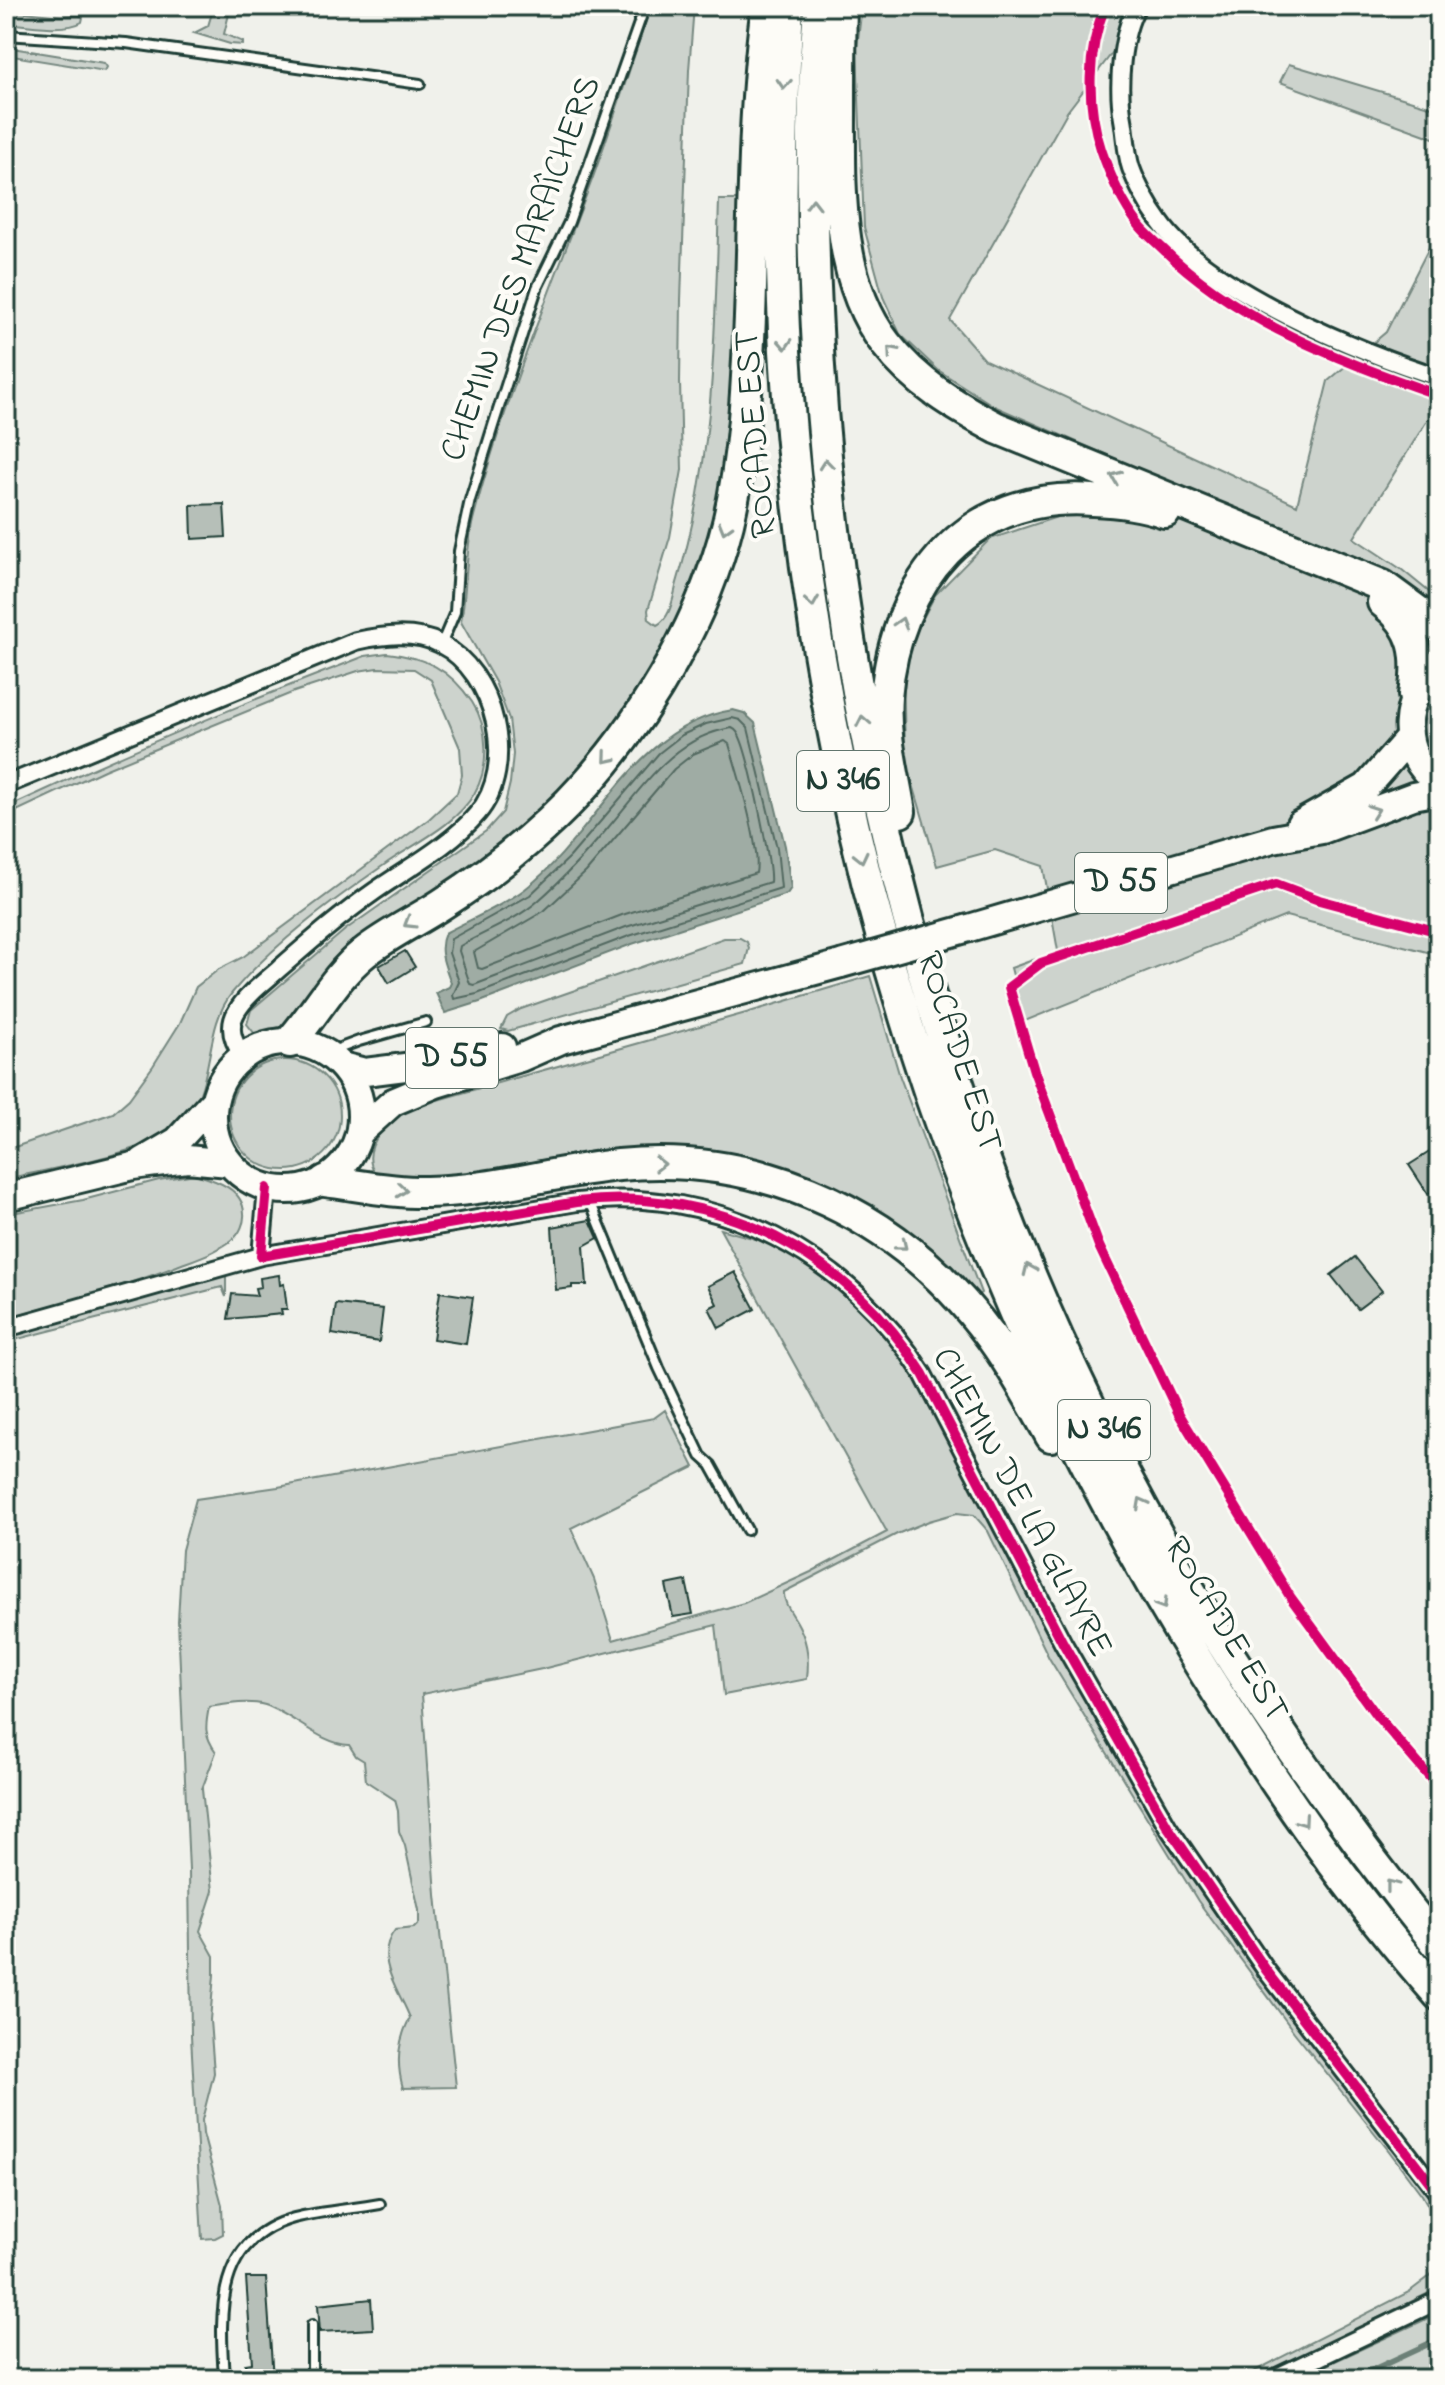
<svg xmlns="http://www.w3.org/2000/svg" width="1445" height="2385" viewBox="0 0 1445 2385" font-family="'Indie Flower',sans-serif">
<style>
.green{fill:#cdd3cd;stroke:#768880;stroke-width:2}
.water{fill:#9faca4;stroke:#6c8077;stroke-width:2}
.lines{fill:none;stroke-linecap:round;stroke-linejoin:round}
.shore{stroke:#526961;stroke-width:2}
.stream{stroke:#6c8077;stroke-width:6}
.building{fill:#b6bfb8;stroke:#1f3d34;stroke-width:2}
.lane-casing{stroke:#1f3d34;stroke-width:14}
.street-casing{stroke:#1f3d34;stroke-width:22}
.primary-casing{stroke:#1f3d34;stroke-width:32}
.highway-casing{stroke:#1f3d34;stroke-width:36}
.lane{stroke:#fdfcf7;stroke-width:8}
.street{stroke:#fdfcf7;stroke-width:16}
.primary{stroke:#fdfcf7;stroke-width:26}
.highway{stroke:#fdfcf7;stroke-width:30}
.primary-bridge-casing{stroke:#1f3d34;stroke-width:32;stroke-linecap:butt}
.primary-bridge{stroke:#fdfcf7;stroke-width:26}
.cycleway-casing{stroke:#fdfcf7;stroke-width:15}
.cycleway{stroke:#d6006c;stroke-width:10}
.oneway{stroke:#8e9c96}
.labels{text-anchor:middle;dominant-baseline:central;stroke-width:8;stroke-linejoin:round;paint-order:stroke}
.shield{fill:#fdfcf7;stroke:#62766e;stroke-width:2}
.shield-label{font-size:34px;font-weight:bold;fill:#1f3d34}
.street-label{font-size:36px;fill:#1f3d34;stroke:#fdfcf7}
</style>
<rect width="100%" height="100%" fill="#f0f1eb"/>
<filter id="ink" filterUnits="userSpaceOnUse"><feTurbulence type="fractalNoise" baseFrequency=".0125" numOctaves="2"/><feDisplacementMap in="SourceGraphic" scale="16" xChannelSelector="R" yChannelSelector="G"/><feConvolveMatrix kernelMatrix="1 2 1 2 8 2 1 2 1" color-interpolation-filters="sRGB"/></filter>
<g filter="url(#ink)">
<path class="green" d="M 214,6 L 231,6 L 224,34 L 243,42 L 243,45 L 230,44 L 194,33 L 208,26 Z
M 651,6 L 694,6 L 689,70 L 681,300 L 680,382 L 682,470 L 670,537 L 648,610 L 649,619 L 657,625 C 671,618 673,597 677,583 C 715,458 715,329 719,200 L 739,200 L 733,377 L 722,475 L 709,532 L 679,615 L 657,660 L 620,719 L 561,790 L 499,846 L 461,874 L 388,920 L 287,1025 L 255,1034 L 247,1024 L 251,1010 L 345,930 L 486,831 L 503,812 L 510,783 L 513,754 L 509,719 L 495,682 L 461,622 C 467,588 465,554 473,520 C 503,403 550,292 592,180 C 613,122 631,64 651,6 Z
M 862,6 L 1148,6 L 1067,112 L 950,320 L 985,360 L 1297,505 L 1328,381 L 1386,332 L 1439,228 L 1439,419 L 1428,419 L 1354,538 L 1401,569 L 1439,600 L 1439,955 L 1286,916 L 1025,1021 L 1011,968 L 1058,951 L 1043,866 L 995,850 L 937,866 L 905,757 L 903,656 L 935,595 L 990,539 L 1063,515 L 1115,518 L 1137,468 L 994,406 L 938,370 L 900,334 L 883,297 L 864,227 L 857,48 Z
M 6,10 L 61,16 L 79,15 L 83,17 L 82,22 C 66,32 25,25 6,23 Z
M 6,47 L 104,63 L 107,67 L 105,71 L 6,55 Z
M 1289,64 L 1439,109 L 1439,140 L 1280,82 Z
M 387,653 C 426,658 449,668 472,702 C 489,728 490,767 474,794 C 455,826 413,844 384,865 C 332,901 272,945 232,993 C 201,1031 218,1092 178,1126 C 143,1155 52,1168 6,1179 L 6,1150 L 113,1113 L 129,1099 L 153,1066 L 180,1023 L 196,987 L 219,969 L 243,957 L 429,819 L 457,793 L 462,775 L 460,748 L 431,680 L 414,669 L 377,668 L 358,671 L 294,692 L 104,770 L 6,816 L 6,808 C 124,753 243,703 365,656 Z
M 724,938 L 740,938 L 747,942 L 749,948 L 745,964 L 508,1031 L 501,1029 L 507,1017 L 521,1009 Z
M 870,976 L 900,1077 L 981,1293 L 974,1298 C 951,1276 928,1251 904,1230 C 840,1176 736,1145 654,1151 C 617,1154 581,1160 545,1165 C 488,1173 432,1184 375,1174 C 358,1145 391,1118 416,1106 L 746,1013 Z
M230 1115a55 55 0 1 1 110 0a55 55 0 1 1-110 0Z
M 195,1174 C 214,1180 243,1188 244,1213 C 245,1222 240,1234 232,1240 C 217,1252 195,1259 177,1266 C 121,1288 63,1302 6,1318 L 6,1214 L 83,1200 L 159,1180 Z
M 720,1229 L 763,1241 L 812,1267 L 847,1295 L 889,1338 L 926,1396 L 1070,1674 L 1171,1848 L 1251,1966 L 1439,2209 L 1439,2225 L 1422,2195 L 1389,2151 L 1294,2032 L 1198,1901 L 1049,1658 L 988,1531 L 974,1515 L 957,1513 L 929,1521 L 897,1534 L 784,1592 C 783,1605 795,1616 800,1628 C 808,1645 809,1660 807,1679 L 724,1695 L 716,1625 L 542,1669 L 422,1694 L 436,1895 L 456,2087 L 403,2088 C 396,2064 398,2040 410,2018 C 400,1991 372,1959 395,1930 L 414,1928 L 419,1923 L 419,1910 L 405,1846 L 399,1831 L 398,1811 L 395,1800 L 366,1781 L 364,1761 L 356,1756 L 349,1745 C 321,1744 292,1714 265,1705 C 248,1700 227,1704 209,1707 C 205,1727 204,1735 216,1752 L 202,1789 L 213,1891 L 200,1931 L 214,1956 L 214,1975 L 210,2020 L 214,2073 L 202,2120 L 203,2134 L 222,2205 L 223,2234 L 215,2238 L 202,2239 L 191,2036 L 189,1870 L 178,1621 L 182,1550 L 196,1499 L 278,1487 L 654,1418 L 665,1410 L 694,1467 L 571,1528 L 594,1579 L 613,1640 L 744,1603 L 811,1572 L 887,1532 Z
M 226,1275 L 226,1297 L 222,1287 L 6,1342 L 6,1335 Z
M 1439,2264 L 1439,2286 L 1431,2292 L 1254,2379 L 1239,2379 L 1409,2292 L 1430,2276 Z
M 1439,2312 L 1439,2379 L 1296,2379 L 1422,2321 Z"/>
<path class="water" d="M 733,710 L 744,713 L 755,723 L 785,846 L 791,888 L 787,894 L 632,944 L 480,1002 L 445,1013 L 436,993 L 449,987 L 451,983 C 445,965 437,951 445,933 C 471,919 501,907 525,889 C 598,833 634,725 733,710 Z"/>
<g class="lines">
<path class="shore" d="M 732,718 L 740,720 L 748,728 L 777,848 L 781,888 L 629,936 L 477,994 L 454,999 L 453,995 L 459,982 L 449,953 L 451,939 L 530,895 L 570,857 L 659,753 L 682,735 L 706,724 Z
M 732,728 C 734,729 736,730 737,732 C 747,743 772,865 770,882 L 626,927 L 474,985 L 470,984 L 459,951 L 460,946 C 486,931 517,920 539,900 C 564,878 586,854 607,829 C 642,788 674,736 732,728 Z
M 725,741 L 729,744 C 737,770 761,850 756,873 L 622,915 L 482,969 L 478,968 L 474,952 L 544,911 L 586,872 L 674,769 L 693,754 Z"/>
<path class="stream" d="M 1353,2379 L 1439,2339"/>
</g>
<path class="building" d="M 224,504 L 226,537 L 192,539 L 191,505 Z
M 405,951 L 415,967 L 389,983 L 379,966 Z
M 1439,1146 L 1439,1187 L 1428,1194 L 1409,1165 Z
M 590,1220 L 598,1238 L 584,1246 L 587,1285 L 572,1285 L 572,1288 L 556,1290 L 552,1227 Z
M 1355,1257 L 1382,1291 L 1358,1309 L 1331,1275 Z
M 735,1272 L 755,1309 L 719,1328 L 709,1308 L 717,1304 L 708,1286 Z
M 279,1275 L 280,1285 L 284,1284 L 287,1309 L 281,1309 L 282,1314 L 228,1319 L 232,1294 L 257,1296 L 255,1288 L 261,1287 L 260,1278 Z
M 440,1292 L 473,1297 L 466,1344 L 433,1339 Z
M 336,1304 L 383,1309 L 379,1342 L 332,1334 Z
M 686,1581 L 693,1614 L 673,1617 L 666,1585 Z
M 246,2278 L 266,2278 L 273,2379 L 245,2379 L 245,2364 L 252,2363 Z
M 371,2299 L 373,2329 L 320,2332 L 318,2305 Z"/>
<g class="lines">
<defs>
<path id="lane" d="M 6,35 L 126,43 L 420,84
M 441,645 L 455,612 L 459,551 L 470,500 L 493,426 L 537,288 L 569,222 L 645,6
M 327,1053 L 359,1041 L 426,1022
M 590,1201 L 659,1368 L 701,1456 L 711,1465 L 747,1530
M 312,2325 L 312,2379
M 224,2379 C 220,2314 214,2240 294,2218 C 321,2211 352,2209 380,2204"/>
<path id="street" d="M 1137,6 C 1121,34 1117,87 1123,119 C 1126,135 1126,153 1131,168 C 1137,185 1149,207 1160,222 C 1206,289 1361,353 1439,377
M 6,785 L 356,641 C 384,635 414,631 440,644 C 496,672 518,767 477,814 C 452,844 408,868 375,891 C 342,914 311,941 280,968 C 266,981 247,994 237,1011 C 227,1027 233,1042 243,1056
M 267,1188 L 261,1256 L 577,1202 C 718,1185 849,1255 923,1374 L 1063,1643 L 1168,1827 L 1266,1970 L 1439,2194
M 6,1328 L 261,1256
M 1273,2379 L 1439,2300"/>
<path id="primary" d="M 1439,663 C 1402,698 1395,751 1439,784
M 1300,824 L 1366,787 L 1409,738
M 969,928 L 1273,839 L 1322,830 L 1413,796 L 1439,791
M213 1116a74 74 0 1 1 148 0a74 74 0 1 1-148 0Z
M 342,1066 L 365,1072 L 421,1065 L 502,1047
M 361,1131 L 393,1102 L 436,1084 L 520,1058 L 561,1040 L 841,964
M 143,1161 L 177,1141 L 213,1102
M 6,1197 L 133,1166 L 187,1159 L 229,1163"/>
<path id="highway" d="M 788,6 C 781,121 779,236 785,351 C 813,821 955,1274 1205,1673 C 1275,1785 1351,1896 1439,1995
M 819,6 C 811,107 811,209 816,310 C 835,756 958,1200 1187,1586 C 1262,1712 1347,1832 1439,1946
M 841,6 C 840,40 840,75 840,110 C 840,187 836,280 886,344 C 916,383 955,406 997,428 L 1383,586 L 1439,627
M 1383,602 C 1417,628 1420,656 1414,695
M 900,812 C 894,775 883,735 886,697 C 896,580 968,491 1093,500 C 1117,501 1142,504 1165,512
M 290,1042 C 316,1013 334,977 364,953 C 388,934 416,921 442,904 C 495,870 545,830 587,783 C 650,712 705,616 728,523 C 744,455 747,386 750,317 C 754,214 753,108 767,6
M 325,1181 C 358,1185 394,1193 427,1192 C 492,1191 555,1171 619,1165 C 768,1151 904,1218 991,1337 C 1014,1369 1032,1402 1051,1436"/>
</defs>
<use href="#lane" class="lane-casing"/>
<use href="#street" class="street-casing"/>
<use href="#primary" class="primary-casing"/>
<use href="#highway" class="highway-casing"/>
<use href="#lane" class="lane"/>
<use href="#street" class="street"/>
<use href="#primary" class="primary"/>
<use href="#highway" class="highway"/>
<defs>
<path id="primary-bridge" d="M 841,964 L 969,928"/>
</defs>
<use href="#primary-bridge" class="primary-bridge-casing"/>
<use href="#primary-bridge" class="primary-bridge"/>
<defs>
<path id="cycleway" d="M 1105,6 C 1087,52 1086,103 1101,149 C 1110,176 1122,203 1139,225 C 1145,233 1154,240 1161,247 C 1236,321 1341,362 1439,395
M 1439,932 L 1319,900 L 1276,884 L 1041,963 L 1009,987 L 1034,1071 L 1099,1246 L 1179,1414 L 1291,1598 L 1377,1716 L 1439,1788
M 267,1188 L 261,1256 L 577,1202 C 718,1185 849,1255 923,1374 L 1063,1643 L 1168,1827 L 1266,1970 L 1439,2194"/>
</defs>
<use href="#cycleway" class="cycleway-casing"/>
<use href="#cycleway" class="cycleway"/>
</g>
<defs><path id="oneway-chevron" d="M-2-3.5L2.5 0L-2 3.5" fill="none" stroke-width="1.6" stroke-linecap="round" stroke-linejoin="round" transform="scale(2)"/></defs>
<g class="oneway">
<use href="#oneway-chevron" transform="translate(784 84) rotate(93)"/>
<use href="#oneway-chevron" transform="translate(813 204) rotate(-90)"/>
<use href="#oneway-chevron" transform="translate(785 344) rotate(87)"/>
<use href="#oneway-chevron" transform="translate(892 351) rotate(-131)"/>
<use href="#oneway-chevron" transform="translate(826 464) rotate(-96)"/>
<use href="#oneway-chevron" transform="translate(1116 477) rotate(-158)"/>
<use href="#oneway-chevron" transform="translate(725 528) rotate(106)"/>
<use href="#oneway-chevron" transform="translate(812 602) rotate(82)"/>
<use href="#oneway-chevron" transform="translate(901 623) rotate(-73)"/>
<use href="#oneway-chevron" transform="translate(863 721) rotate(-101)"/>
<use href="#oneway-chevron" transform="translate(608 758) rotate(130)"/>
<use href="#oneway-chevron" transform="translate(1374 811) rotate(-20)"/>
<use href="#oneway-chevron" transform="translate(861 857) rotate(77)"/>
<use href="#oneway-chevron" transform="translate(409 923) rotate(149)"/>
<use href="#oneway-chevron" transform="translate(660 1164)"/>
<use href="#oneway-chevron" transform="translate(402 1190) rotate(6)"/>
<use href="#oneway-chevron" transform="translate(902 1245) rotate(39)"/>
<use href="#oneway-chevron" transform="translate(1029 1269) rotate(-114)"/>
<use href="#oneway-chevron" transform="translate(1142 1503) rotate(-118)"/>
<use href="#oneway-chevron" transform="translate(1162 1604) rotate(59)"/>
<use href="#oneway-chevron" transform="translate(1303 1821) rotate(55)"/>
<use href="#oneway-chevron" transform="translate(1391 1885) rotate(-128)"/>
</g>
</g>
<g class="labels">
<g class="shield">
<rect x="797" y="751" width="92" height="60" rx="6"/>
<rect x="1075" y="853" width="92" height="60" rx="6"/>
<rect x="406" y="1028" width="92" height="60" rx="6"/>
<rect x="1058" y="1400" width="92" height="60" rx="6"/>
</g>
<g class="shield-label">
<text x="843" y="781">N 346</text>
<text x="1121" y="883">D 55</text>
<text x="452" y="1058">D 55</text>
<text x="1104" y="1430">N 346</text>
</g>
<g class="street-label">
<text transform="translate(522 269) rotate(-70)">CHEMIN DES MARAÎCHERS</text>
<text transform="translate(757 434) rotate(-95)">ROCADE EST</text>
<text transform="translate(958 1052) rotate(72)">ROCADE EST</text>
<text transform="translate(1021 1503) rotate(62)">CHEMIN DE LA GLAYRE</text>
<text transform="translate(1225 1630) rotate(59)">ROCADE EST</text>
</g>
</g>
<rect width="1445" height="2385" fill="none" stroke="#fdfcf7" stroke-width="32"/>
<rect x="16" y="16" width="1413" height="2353" fill="none" stroke="#1f3d34" stroke-width="3" filter="url(#ink)"/>
</svg>
